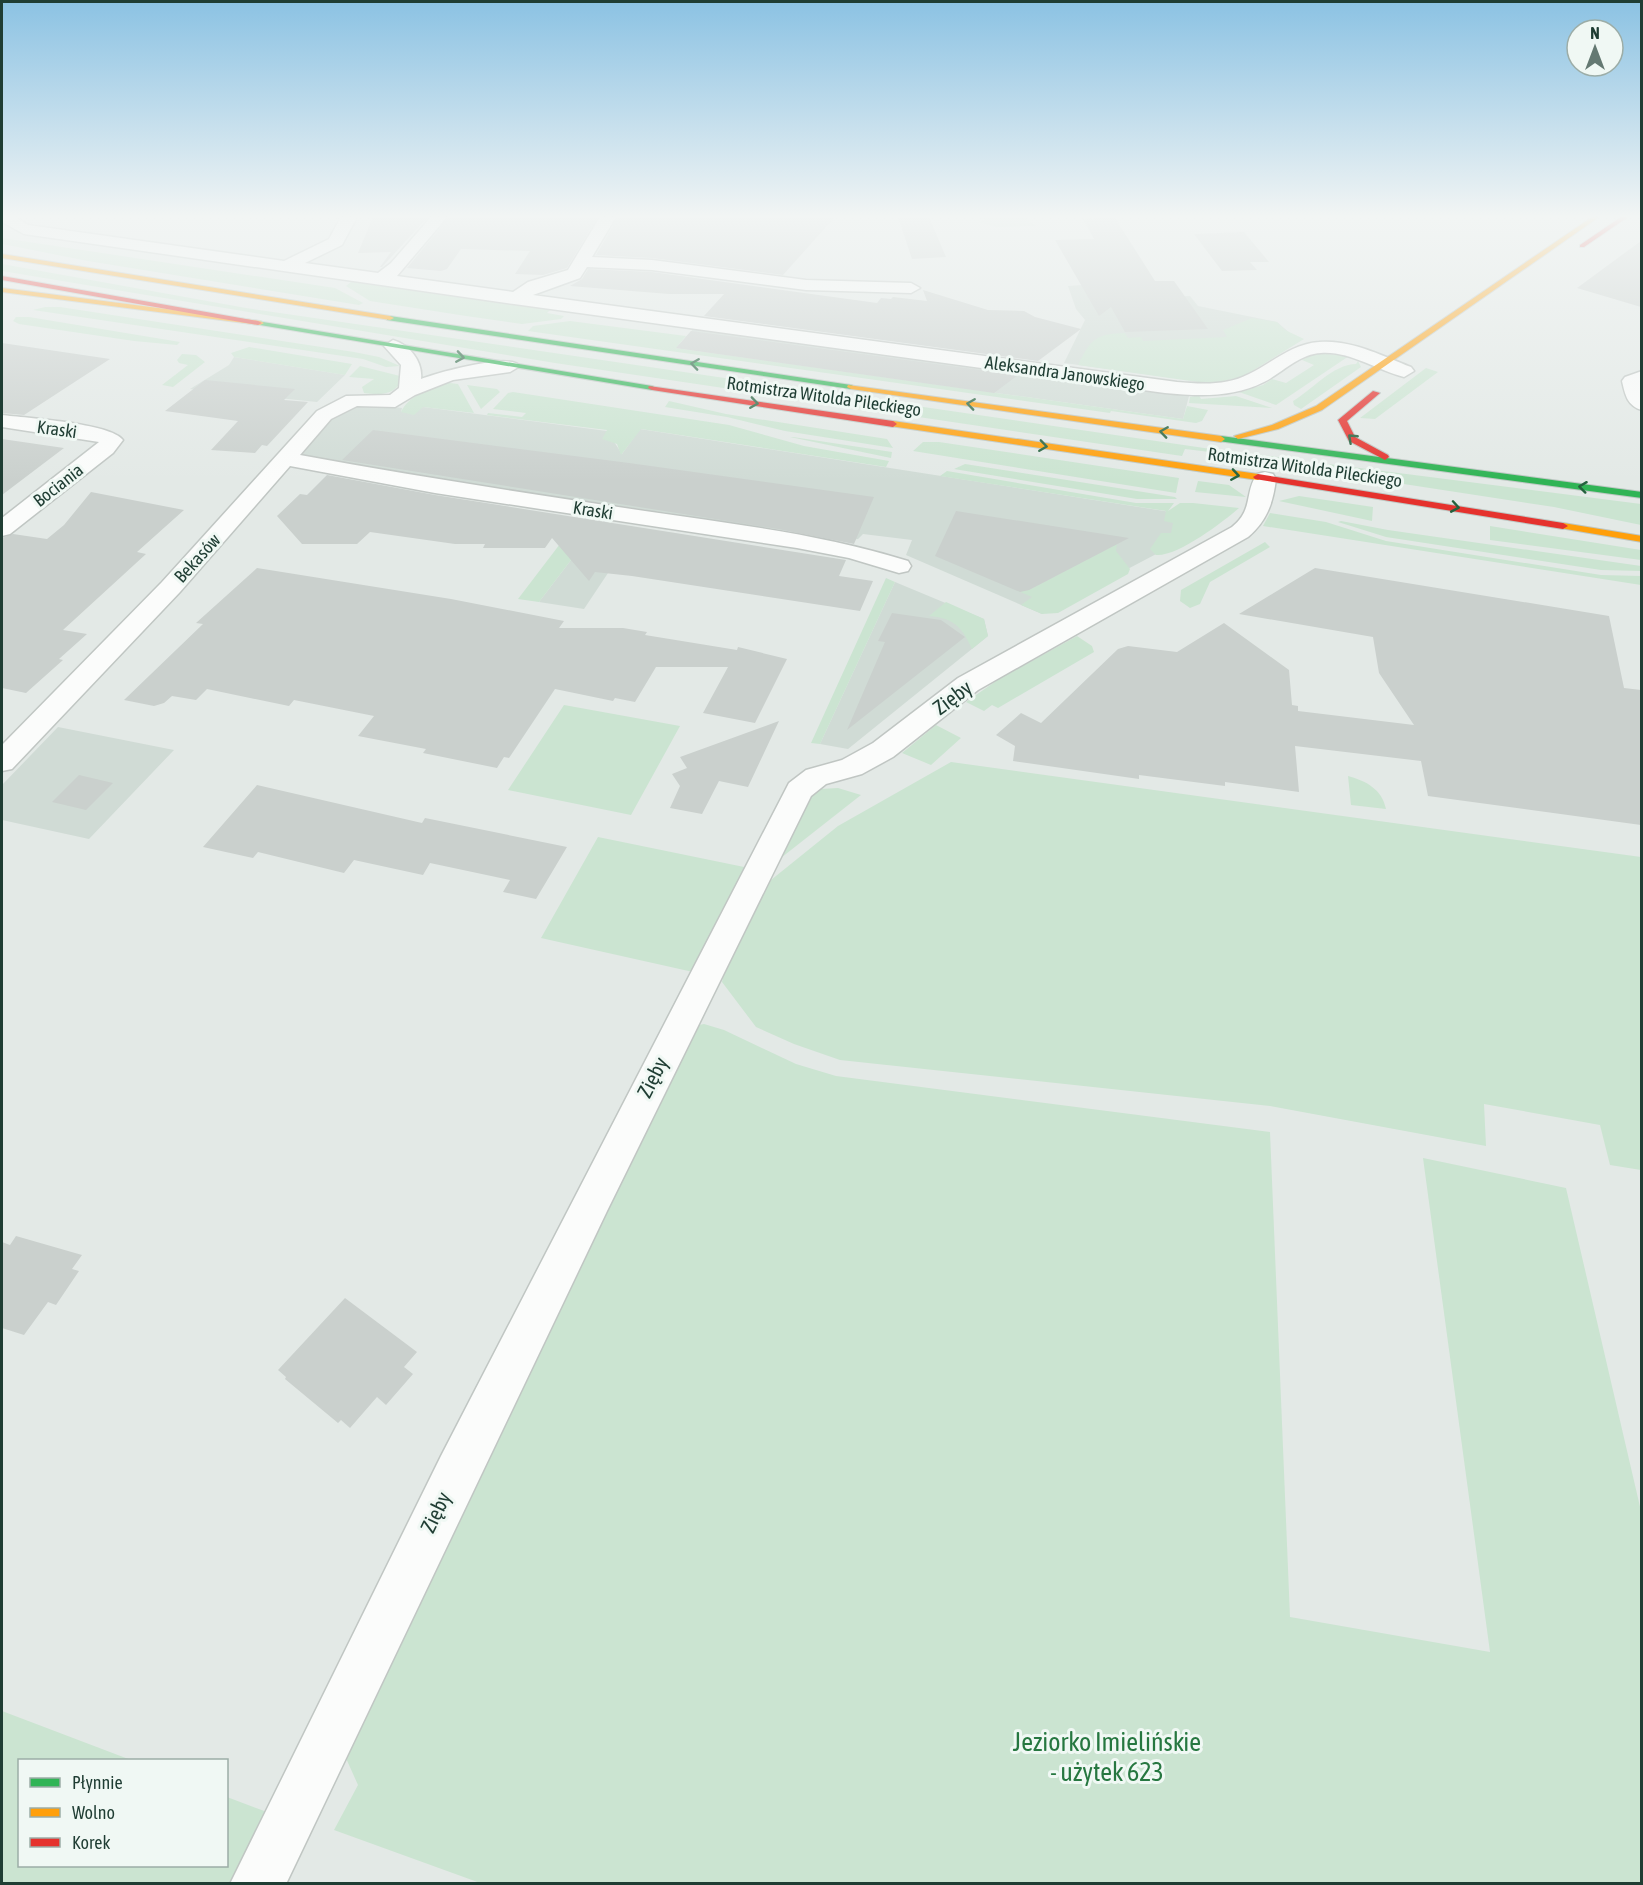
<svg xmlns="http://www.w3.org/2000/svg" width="1643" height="1885" viewBox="0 0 1643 1885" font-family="'Asap Condensed',sans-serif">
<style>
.built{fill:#d0dbd5}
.green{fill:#cbe4d1}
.building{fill:#cad0cd}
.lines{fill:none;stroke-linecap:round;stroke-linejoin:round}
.street-casing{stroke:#c0c6c3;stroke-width:3}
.fast-casing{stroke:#bec7c3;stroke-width:2}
.slow-casing{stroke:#bec7c3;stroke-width:2}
.jam-casing{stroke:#bec7c3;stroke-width:2}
.street{fill:#fbfcfb;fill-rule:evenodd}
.fast{fill:#30b455;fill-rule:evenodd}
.slow{fill:#ff9f0a;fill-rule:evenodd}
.jam{fill:#e5322d;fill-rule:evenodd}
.oneway{stroke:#24613d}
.labels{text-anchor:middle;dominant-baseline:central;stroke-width:6;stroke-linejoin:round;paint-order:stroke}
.far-street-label{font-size:18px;fill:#1f3d33;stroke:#f0f8f4}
.street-label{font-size:21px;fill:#1f3d33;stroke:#f0f8f4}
.near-park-label{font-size:26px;fill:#267740;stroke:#f0f8f4}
</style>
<rect width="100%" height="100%" fill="#e3e9e6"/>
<path class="built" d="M 1126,282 L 1135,298 L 1190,296 L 1198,306 L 1277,322 L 1291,334 L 1211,383 L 1064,363 L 1085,320 L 1076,309 L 1068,286 Z
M 694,328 L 1189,396 L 1183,419 L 676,348 Z
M 234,357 L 345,375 L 317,402 L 190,389 L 229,365 Z
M 367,404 L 402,408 L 401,412 L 423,407 L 607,431 L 622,454 L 640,429 L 1209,518 L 1200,531 L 1042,614 L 906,555 L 912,540 L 863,534 L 858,539 L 850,540 L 587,501 L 585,504 L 308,458 L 302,455 L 302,451 L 328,421 L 342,408 Z
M 600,522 L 638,528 L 584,609 L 539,602 Z
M 895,582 L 984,619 L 988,636 L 848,749 L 820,744 Z
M 58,727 L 174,750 L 89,839 L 2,820 L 2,785 Z"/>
<path class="green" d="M 980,217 L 1023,217 L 1036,226 L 996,227 L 978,222 L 985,220 Z
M 2,238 L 335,288 L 363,303 L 359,305 L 88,261 L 2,244 Z
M 2,264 L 246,308 L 1211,449 L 1210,452 L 1185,449 L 1182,456 L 555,363 L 2,271 Z
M 352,281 L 552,308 L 547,313 L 564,316 L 561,319 L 522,324 L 466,316 L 370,301 L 346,286 Z
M 45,307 L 60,307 L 354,352 L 379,357 L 400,366 L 386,367 L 363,359 L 33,310 Z
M 16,317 L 29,317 L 180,342 L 177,345 L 134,341 L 19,324 L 13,321 Z
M 1252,318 L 1277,322 L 1285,330 L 1304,339 L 1244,376 L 1212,384 L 1078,365 C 1091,339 1095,334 1125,333 L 1128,338 L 1141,337 L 1143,341 L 1227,337 L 1223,330 Z
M 570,321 L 686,336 L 676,348 L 1183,419 L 1187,406 L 1208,410 L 1202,421 L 1196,423 L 1111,411 L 1110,413 L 528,331 L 533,326 Z
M 249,347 L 352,364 L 345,375 L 234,357 L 231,353 Z
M 1316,353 L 1349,356 L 1276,405 L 1239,392 L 1263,385 L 1272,379 L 1286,383 L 1314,365 L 1302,360 Z
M 182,354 L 196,355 L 205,362 L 173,387 L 162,385 L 188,365 L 179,363 L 177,360 Z
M 1358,361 L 1361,367 L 1301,409 L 1294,405 L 1293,401 C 1311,391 1333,364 1356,364 Z
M 360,366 L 404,377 C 396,394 383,396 364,393 L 362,387 L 374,379 L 349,377 Z
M 1426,368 L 1438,372 L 1375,419 L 1360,418 Z
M 442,382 L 458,384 L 474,413 L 423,407 L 414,415 L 401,412 C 407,398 428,388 442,382 Z
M 467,385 L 497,389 L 500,392 L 481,409 Z
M 513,392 L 729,425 L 804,446 L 889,461 L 886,467 L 641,429 L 621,455 L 617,444 L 602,439 L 607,430 L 487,415 L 488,413 L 522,417 L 526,413 L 493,409 L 508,393 Z
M 1199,395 L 1201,399 L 1236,396 L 1272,408 L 1189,403 L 1190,397 Z
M 669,401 L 726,414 L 887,439 L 893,448 L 785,431 L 727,417 L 665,407 Z
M 790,437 L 793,437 L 892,452 L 891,458 Z
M 923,442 L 939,442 L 1179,478 L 1176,493 L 913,451 Z
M 1230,451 L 1285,458 L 1312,475 L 1226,463 Z
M 1320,463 L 1641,504 L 1641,525 L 1554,507 L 1358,477 Z
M 965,464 L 1175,497 L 1177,499 L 1137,499 L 954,469 Z
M 947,471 L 1136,503 L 1174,503 L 1168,511 L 1180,503 L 1193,503 L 1239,508 C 1223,522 1177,557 1156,555 L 1150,549 L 1161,533 L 1171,533 L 1173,523 L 1164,521 L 1166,511 L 940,476 Z
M 1198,481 L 1229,485 L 1246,497 L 1195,492 Z
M 1299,496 L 1373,507 L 1372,521 L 1279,501 Z
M 1270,513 L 1326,522 L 1386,541 L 1601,575 L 1641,576 L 1641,585 L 1263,526 Z
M 579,519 L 600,522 L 539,602 L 518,599 Z
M 1341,521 L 1388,530 L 1641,566 L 1641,571 L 1601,570 L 1386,537 L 1338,522 Z
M 1490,526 L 1641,550 L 1641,560 L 1490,540 Z
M 1265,542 L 1270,547 L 1210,582 L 1200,604 L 1190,608 L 1180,601 L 1181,590 Z
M 1117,544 L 1116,551 L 1130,569 L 1128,574 L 1058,613 L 1042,614 L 1021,605 L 1032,597 L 1018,591 L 1029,590 Z
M 886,578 L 895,582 L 820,744 L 811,743 Z
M 946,602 L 984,619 L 988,636 L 972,649 C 962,627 954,618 929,616 Z
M 1077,636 L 1092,646 L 1094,652 L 998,708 L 992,705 L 984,711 L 966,702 L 999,679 Z
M 564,705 L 680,726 L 631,815 L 508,790 Z
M 936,725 L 961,738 L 931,765 L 902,753 Z
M 951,762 L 1641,857 L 1641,1170 L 1610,1165 L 1600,1125 L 1484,1104 L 1486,1146 L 1270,1106 L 840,1060 L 794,1044 L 756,1027 L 722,982 L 729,954 L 761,888 L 838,826 Z
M 1348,776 C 1366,781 1382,789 1386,809 L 1351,805 Z
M 838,788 L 861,795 L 777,861 L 805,796 L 820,789 Z
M 598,837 L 749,868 L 693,972 L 541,938 Z
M 704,1024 L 724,1030 L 796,1064 L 836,1076 L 1270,1132 L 1290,1617 L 1490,1652 L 1423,1158 L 1566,1188 L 1641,1511 L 1641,1883 L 483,1884 L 334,1830 L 358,1785 L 345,1756 L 689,1027 Z
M 2,1711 L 131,1760 L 20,1760 L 20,1866 L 226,1866 L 227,1797 L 267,1812 L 232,1883 L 2,1883 Z"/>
<path class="building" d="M 373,217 L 428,217 L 382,267 L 380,267 L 391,252 L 358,253 Z
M 449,217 L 598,217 L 567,268 L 543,275 L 515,274 L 530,251 L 461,249 L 447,269 L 441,271 L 407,268 Z
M 618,217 L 835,217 L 783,275 L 652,258 L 596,255 Z
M 898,217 L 929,217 L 946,257 L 912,259 Z
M 1115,218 L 1155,281 L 1174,281 L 1208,329 L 1125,332 L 1111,307 L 1099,316 L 1055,240 L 1094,239 L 1083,219 Z
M 1244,232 L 1269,262 L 1250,262 L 1257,270 L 1222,271 L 1194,234 Z
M 1641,241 L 1641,307 L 1577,288 Z
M 588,269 L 652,272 L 877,303 L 881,298 L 891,299 L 893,297 L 927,301 L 923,290 L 988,310 L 1024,311 L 1035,317 L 1081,329 L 1038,361 L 704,316 L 724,294 L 669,294 L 570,286 L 582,279 Z
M 691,331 L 1018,375 L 994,393 L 676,348 Z
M 2,343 L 110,359 L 24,415 L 2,413 Z
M 205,380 L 295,389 L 284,400 L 308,402 L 267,446 L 262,445 L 255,453 L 211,450 L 238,421 L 165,411 Z
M 373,430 L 629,463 L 874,497 L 854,544 L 778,529 L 342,460 Z
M 2,439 L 64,448 L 2,495 Z
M 327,475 L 435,495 L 846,560 L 839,576 L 873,581 L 860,611 L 632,576 L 595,572 L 589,581 L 552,538 L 545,548 L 483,548 L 485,544 L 455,544 L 370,532 L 357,544 L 302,544 L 277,516 L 300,494 L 307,495 Z
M 91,492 L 184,510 L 137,552 L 146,554 L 63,630 L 87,634 L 59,659 L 63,660 L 26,693 L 2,688 L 2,538 L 13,534 L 47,539 L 64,525 Z
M 956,511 L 1129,538 L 1029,590 L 1020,592 L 935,556 Z
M 257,568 L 451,599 L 564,621 L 559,628 L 623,628 L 647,632 L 645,635 L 737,650 L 738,647 L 787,659 L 755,723 L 703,713 L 728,667 L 656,667 L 635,702 L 615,698 L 613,701 L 555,689 L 509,758 L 504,757 L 497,768 L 423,753 L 426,749 L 358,736 L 374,716 L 294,700 L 289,706 L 207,689 L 196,700 L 172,696 L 164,703 L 154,706 L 124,700 L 203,624 L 196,623 Z
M 1315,568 L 1609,616 L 1624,688 L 1641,690 L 1641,825 L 1428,796 L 1421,761 L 1295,746 L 1299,792 L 1225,782 L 1225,786 L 1139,775 L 1139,779 L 1013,761 L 1015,746 L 996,735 L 1021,713 L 1041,723 L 1118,649 L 1128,646 L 1177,652 L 1224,623 L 1289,670 L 1292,705 L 1298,706 L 1298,711 L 1414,725 L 1379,673 L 1373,637 L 1239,614 Z
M 892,613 L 941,620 L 965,637 L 847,730 L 885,642 L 878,641 Z
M 779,721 L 748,787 L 719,781 L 702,814 L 670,808 L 680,786 L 672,774 L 687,768 L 680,757 Z
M 79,775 L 113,783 L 86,810 L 52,802 Z
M 257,785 L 422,823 L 425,818 L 567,847 L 536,899 L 503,892 L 510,880 L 430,863 L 423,875 L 354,860 L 344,873 L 258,852 L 253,858 L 203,847 Z
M 16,1236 L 82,1255 L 72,1269 L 79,1271 L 56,1305 L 48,1302 L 24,1335 L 2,1328 L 2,1242 L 10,1245 Z
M 345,1298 L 417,1352 L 404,1367 L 413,1374 L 386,1405 L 377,1397 L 350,1428 L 341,1420 L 338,1423 L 285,1379 L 286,1377 L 278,1370 Z"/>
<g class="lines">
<defs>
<path id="street" d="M 2,217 L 15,217 L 28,225 L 284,261 L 329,239 L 341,217 L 357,217 L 342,245 L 305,263 L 378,273 L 391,263 L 431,217 L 447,217 L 397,276 L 513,292 L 528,282 L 568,270 L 600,217 L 616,217 L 592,257 L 652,260 L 806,280 L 911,283 L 920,288 L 911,293 L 806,290 L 652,270 L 587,267 L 580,278 L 533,295 L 1177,382 C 1201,384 1226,386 1249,374 C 1272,363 1291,344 1319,342 C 1350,339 1383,356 1411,367 L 1414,371 L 1404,377 C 1376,370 1350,351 1321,353 C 1299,354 1282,373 1264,382 C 1233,398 1198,396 1165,393 L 514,304 L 24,234 L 2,222 Z
M 393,340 C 410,345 423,362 421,379 C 437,373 510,352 520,366 L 510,372 L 453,380 L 415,395 L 395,407 L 357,406 L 331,419 L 300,455 C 415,476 530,494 645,511 C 733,524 822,534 908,561 L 911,566 L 908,571 L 899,573 L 849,558 L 797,548 L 435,493 L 290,466 L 180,592 L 12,769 L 2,771 L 2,745 L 162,582 L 317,411 L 346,396 L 390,395 L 399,388 L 401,365 L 384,346 Z
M 1642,371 L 1642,410 C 1627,406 1625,394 1622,381 L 1625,377 Z
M 2,415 C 25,418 111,423 123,440 L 113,453 L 10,534 L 2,536 L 2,518 L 99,442 L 2,427 Z
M 1265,472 L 1273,474 L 1276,479 C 1273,503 1267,521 1248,537 L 978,690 L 893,757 L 862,774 L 826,784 L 811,796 L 607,1211 L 286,1884 L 230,1884 L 441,1456 L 789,783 L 806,770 L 842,760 L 873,743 L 958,678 L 1232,527 C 1254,509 1244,493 1257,474 Z"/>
<path id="fast" d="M 390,316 L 851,385 L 855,387 L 851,389 L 387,320 L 387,316 Z
M 257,321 L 652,386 L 656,388 L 652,390 L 260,325 L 257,325 Z
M 1221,436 L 1642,492 L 1642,498 L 1218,441 L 1218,437 Z"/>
<path id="slow" d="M 1592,217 L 1599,217 L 1322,410 L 1278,429 L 1238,439 L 1234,436 L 1272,425 L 1316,406 Z
M 2,254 L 390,316 L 394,318 L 390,320 L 2,258 Z
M 2,288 L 260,321 L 264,323 L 260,325 L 2,292 Z
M 848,385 L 1221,436 L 1225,439 L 1221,442 L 851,389 L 847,387 Z
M 893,421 L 1258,474 L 1263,477 L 1258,480 L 890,426 L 889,424 Z
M 1563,523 L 1642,536 L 1642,542 L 1560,528 L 1560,524 Z"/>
<path id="jam" d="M 1621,217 L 1628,217 L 1584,247 L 1580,247 L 1580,245 Z
M 2,276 L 258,321 L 262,323 L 258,325 L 2,280 Z
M 649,386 L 893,421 L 897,424 L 893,427 L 652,390 L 648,388 Z
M 1373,391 L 1380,393 L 1347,421 L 1355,437 L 1388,455 L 1389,457 L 1385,460 L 1349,441 L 1338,420 Z
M 1258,474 L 1563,523 L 1568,526 L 1563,529 L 1255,479 L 1253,477 Z"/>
</defs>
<use href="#street" class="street-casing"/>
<use href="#fast" class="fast-casing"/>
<use href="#slow" class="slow-casing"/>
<use href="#jam" class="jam-casing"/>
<use href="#street" class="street"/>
<use href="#fast" class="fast"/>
<use href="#slow" class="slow"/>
<use href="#jam" class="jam"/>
</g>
<defs><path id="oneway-chevron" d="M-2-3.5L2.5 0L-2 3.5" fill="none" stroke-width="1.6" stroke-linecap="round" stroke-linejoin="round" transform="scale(1.5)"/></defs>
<g class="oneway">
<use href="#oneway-chevron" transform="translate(460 357) rotate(9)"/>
<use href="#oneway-chevron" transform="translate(695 364) rotate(-172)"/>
<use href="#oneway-chevron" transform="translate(754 403) rotate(8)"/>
<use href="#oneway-chevron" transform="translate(971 404) rotate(-172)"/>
<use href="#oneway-chevron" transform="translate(1164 432) rotate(-172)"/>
<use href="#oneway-chevron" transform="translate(1352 438) rotate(-137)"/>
<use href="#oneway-chevron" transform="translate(1043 446) rotate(8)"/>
<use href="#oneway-chevron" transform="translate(1235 475) rotate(9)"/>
<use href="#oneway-chevron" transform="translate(1583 487) rotate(-173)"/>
<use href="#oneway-chevron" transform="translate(1455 507) rotate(10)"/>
</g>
<linearGradient id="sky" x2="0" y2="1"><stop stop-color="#8bc2e3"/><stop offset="0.45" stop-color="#f2f5f4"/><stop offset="1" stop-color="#f2f5f4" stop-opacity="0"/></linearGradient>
<rect width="1643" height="481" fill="url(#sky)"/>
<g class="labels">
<g class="far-street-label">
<text transform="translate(1065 373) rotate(8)">Aleksandra Janowskiego</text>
<text transform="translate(824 396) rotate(8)">Rotmistrza Witolda Pileckiego</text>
<text transform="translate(57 429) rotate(8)">Kraski</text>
<text transform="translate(1305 467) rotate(8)">Rotmistrza Witolda Pileckiego</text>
<text transform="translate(58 485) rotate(-38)">Bociania</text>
<text transform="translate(593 510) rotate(9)">Kraski</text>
<text transform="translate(197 558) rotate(-48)">Bekasów</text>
</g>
<g class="street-label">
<text transform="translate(952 697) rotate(-37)">Zięby</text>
<text transform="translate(652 1077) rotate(-63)">Zięby</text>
<text transform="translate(435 1512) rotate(-64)">Zięby</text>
</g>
<g class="near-park-label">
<text x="1107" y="1742">Jeziorko Imielińskie<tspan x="1107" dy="30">- użytek 623</tspan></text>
</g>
</g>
<rect width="1643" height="1885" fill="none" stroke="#1f3d33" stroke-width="6"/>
<rect x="18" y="1759" width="210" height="108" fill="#f0f8f4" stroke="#9cada7" stroke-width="1.5"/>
<rect x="30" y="1778" width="30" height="9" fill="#30b455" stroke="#9cada7" stroke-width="1.5"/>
<text x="72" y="1789" font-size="18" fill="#1f3d33">Płynnie</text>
<rect x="30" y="1808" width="30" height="9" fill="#ff9f0a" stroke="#9cada7" stroke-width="1.5"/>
<text x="72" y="1819" font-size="18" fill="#1f3d33">Wolno</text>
<rect x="30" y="1838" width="30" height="9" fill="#e5322d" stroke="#9cada7" stroke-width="1.5"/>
<text x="72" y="1849" font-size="18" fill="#1f3d33">Korek</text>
<g transform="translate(1595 48)"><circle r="28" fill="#f0f8f4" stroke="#9cada7" stroke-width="1.5"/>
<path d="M0-4.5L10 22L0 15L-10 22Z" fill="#647972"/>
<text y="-9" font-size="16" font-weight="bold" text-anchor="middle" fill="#1f3d33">N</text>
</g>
</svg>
